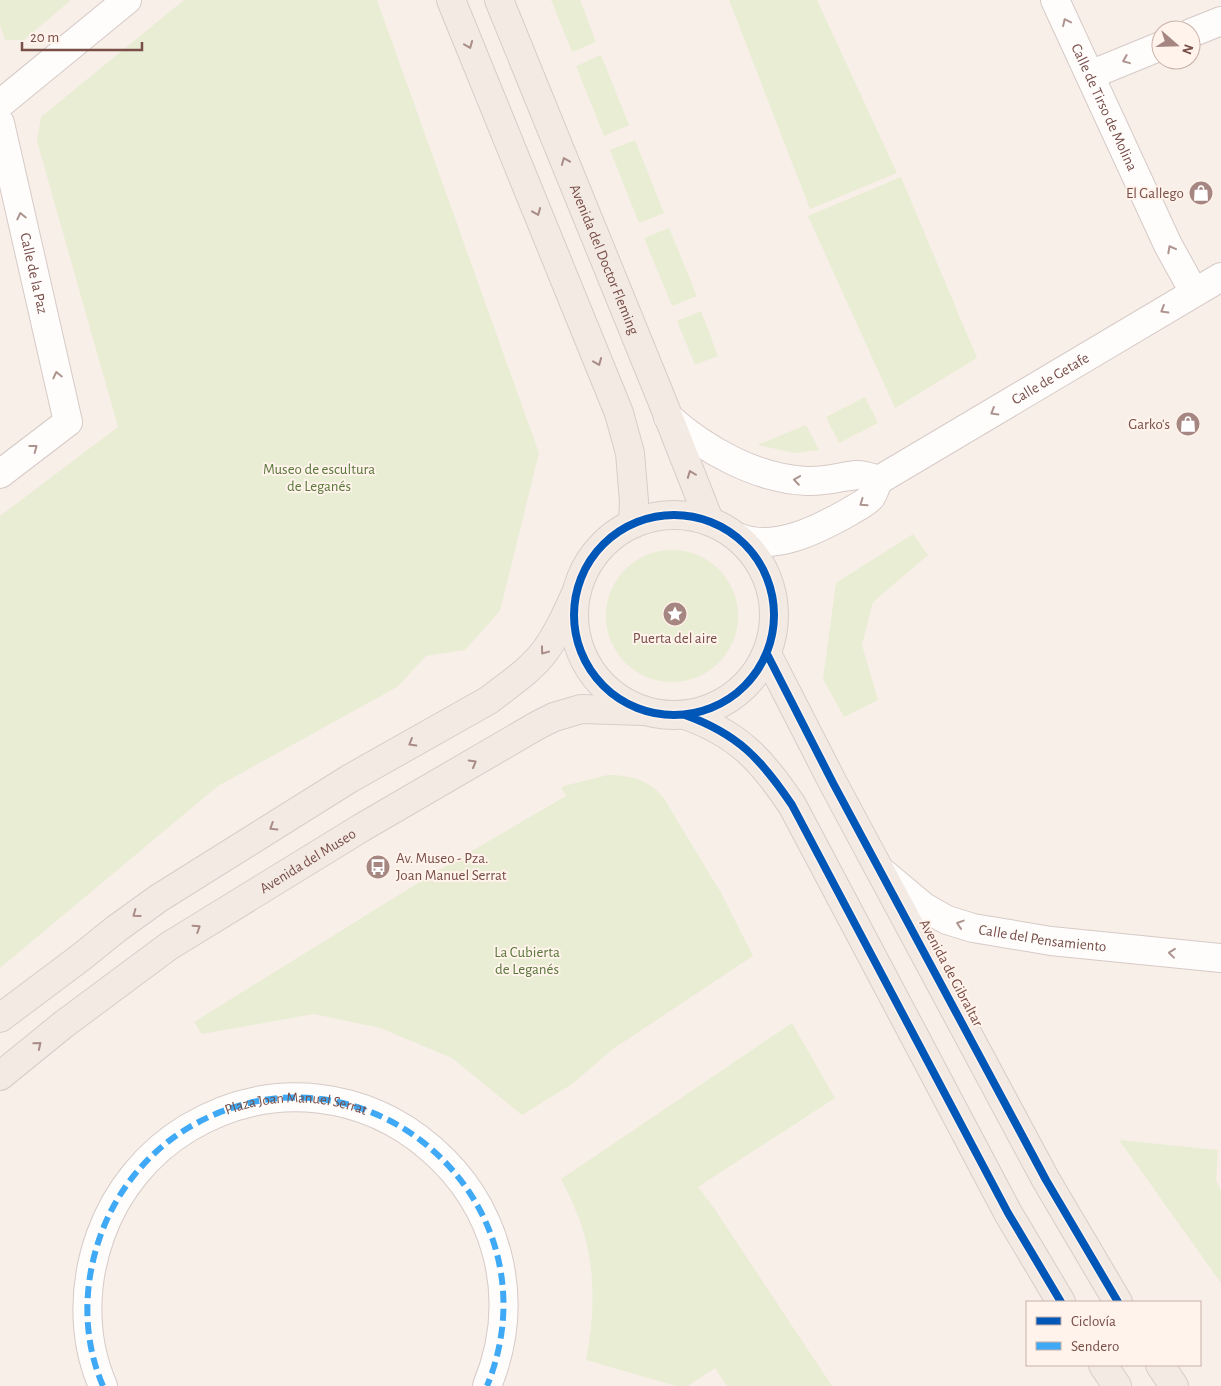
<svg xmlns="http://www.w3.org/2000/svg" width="1221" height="1386" viewBox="0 0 1221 1386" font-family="'Alegreya Sans',sans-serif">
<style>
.green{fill:#e9edd3}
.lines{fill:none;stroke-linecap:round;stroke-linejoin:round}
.street-casing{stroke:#d6cac6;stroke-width:30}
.primary-casing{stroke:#daccc8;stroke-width:30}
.street{stroke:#fefdfc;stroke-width:28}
.primary{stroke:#f3eae4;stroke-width:28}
.quiet{stroke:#3fa9f5;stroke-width:6;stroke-dasharray:12 6;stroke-linecap:butt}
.cycleway-casing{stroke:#fff3eb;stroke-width:11}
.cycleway{stroke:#0057b8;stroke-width:8}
.oneway{stroke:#ae948f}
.oneway2{stroke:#a98c86}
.labels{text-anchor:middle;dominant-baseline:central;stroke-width:4;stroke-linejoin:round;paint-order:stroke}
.street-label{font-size:15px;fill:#784e47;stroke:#fff3eb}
.poi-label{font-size:15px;fill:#784e47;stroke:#fff3eb;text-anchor:end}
.park-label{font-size:15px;fill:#5a783c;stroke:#fff3eb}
</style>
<rect width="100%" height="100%" fill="#f8efe9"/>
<path class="green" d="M 0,0 L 71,0 L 24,40 L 5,40 L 0,25 Z
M 184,0 L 377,0 L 539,453 L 500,611 L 465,650 L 426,656 L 397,687 L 218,786 L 0,968 L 0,516 L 118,427 L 37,141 L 41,117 Z
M 551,0 L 580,0 L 596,42 L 572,52 Z
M 729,0 L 817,0 L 897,173 L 810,209 Z
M 601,55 L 629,125 L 604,136 L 576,66 Z
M 635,140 L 664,213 L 639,223 L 610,150 Z
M 901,177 L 977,358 L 895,408 L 808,216 Z
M 669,228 L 697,296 L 672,306 L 644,238 Z
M 701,311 L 718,356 L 695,365 L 677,321 Z
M 865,397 L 878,423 L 839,443 L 826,417 Z
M 806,425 L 819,450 L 795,453 L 757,445 Z
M 913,534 L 928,555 L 873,602 L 862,645 L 878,700 L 844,717 L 823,679 L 836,583 Z
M606 616a66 66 0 1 1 132 0a66 66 0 1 1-132 0Z
M 608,775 C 630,775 649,780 663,797 L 721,893 L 753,956 L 613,1049 L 572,1084 L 522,1115 L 452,1058 L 380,1028 L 314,1014 L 202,1034 L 194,1022 L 439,870 L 566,796 L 561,788 L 564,786 Z
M 792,1023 L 835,1098 L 698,1187 L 714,1208 L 832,1386 L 727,1386 L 715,1368 L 688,1386 L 676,1386 L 586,1360 C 596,1310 596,1258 576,1211 C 572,1200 566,1190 561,1179 Z
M 1119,1140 L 1218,1150 L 1216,1180 L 1221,1191 L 1221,1283 Z"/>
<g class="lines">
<defs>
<g id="street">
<path id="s1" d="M 1055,0 L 1168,245 L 1194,292"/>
<path d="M 1191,33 L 1221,21"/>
<path d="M 1090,75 L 1161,46"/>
<path d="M 0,104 L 127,0"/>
<path id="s2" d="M 0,123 L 68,422 L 0,474"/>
<path d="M 668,417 C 705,450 757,479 807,481 C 824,482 840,477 856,475 C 863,474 872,478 879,480"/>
<path id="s3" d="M 740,538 C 776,551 817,530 849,512 C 855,508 866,503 871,497 C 874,492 876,485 879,480 L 1221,277"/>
<path id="s4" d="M 881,871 L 924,907 L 947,920 L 973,928 L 1051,941 L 1221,958"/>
<path d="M 103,1386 C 82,1338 83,1283 101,1234 C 117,1190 148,1152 188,1128 C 361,1025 563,1200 487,1386"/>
</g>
<g id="primary">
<path d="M 451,0 L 619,413 L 630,453 L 634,501 L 633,522"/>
<path id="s5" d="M 499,0 L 661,398 L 709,520"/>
<circle cx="674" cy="615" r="100"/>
<path d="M 767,654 L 833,783 L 1046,1180 L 1118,1302"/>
<path d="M 685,715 C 738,734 761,759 792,805 L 1008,1213 L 1061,1302"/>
<path d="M 0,1018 L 80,958 L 116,929 L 159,898 L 349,779 L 489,700 C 508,685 530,671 545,651 C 558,633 567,613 576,593"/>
<path id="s6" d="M 0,1076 L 64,1024 L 169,946 L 361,828 L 538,725 L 554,717 L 581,709 L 643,711"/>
<path d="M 1103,1365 L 1117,1386"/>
<path d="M 1160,1365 L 1174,1386"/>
</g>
</defs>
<use href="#street" class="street-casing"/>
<use href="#primary" class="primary-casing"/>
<use href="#street" class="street"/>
<use href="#primary" class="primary"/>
<path class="quiet" id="s7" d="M 103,1386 C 82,1338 83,1283 101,1234 C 117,1190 148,1152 188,1128 C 361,1025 563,1200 487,1386"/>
<defs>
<path id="cycleway" d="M574 615a100 100 0 1 1 200 0a100 100 0 1 1-200 0Z
M 767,654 L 833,783 L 1046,1180 L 1118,1302
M 685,715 C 738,734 761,759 792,805 L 1008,1213 L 1061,1302"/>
</defs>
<use href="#cycleway" class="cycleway-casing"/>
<use href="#cycleway" class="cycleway"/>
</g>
<defs><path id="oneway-chevron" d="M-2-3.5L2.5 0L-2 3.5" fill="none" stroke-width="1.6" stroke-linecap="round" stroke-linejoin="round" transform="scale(1.25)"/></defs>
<g class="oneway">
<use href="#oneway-chevron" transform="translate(1066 22) rotate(-115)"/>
<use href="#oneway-chevron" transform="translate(1126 60) rotate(158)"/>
<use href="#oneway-chevron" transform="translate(21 216) rotate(-103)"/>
<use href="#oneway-chevron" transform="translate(1171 249) rotate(-118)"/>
<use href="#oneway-chevron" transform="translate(1164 310) rotate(149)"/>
<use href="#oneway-chevron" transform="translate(57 375) rotate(-103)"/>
<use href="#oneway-chevron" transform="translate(994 412) rotate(149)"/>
<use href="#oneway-chevron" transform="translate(34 448) rotate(-37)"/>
<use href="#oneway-chevron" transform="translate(797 480) rotate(-172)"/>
<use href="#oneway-chevron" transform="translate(863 503) rotate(145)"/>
<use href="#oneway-chevron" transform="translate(960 924) rotate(-162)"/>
<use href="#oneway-chevron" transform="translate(1172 953) rotate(-174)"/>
</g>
<g class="oneway2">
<use href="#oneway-chevron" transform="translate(469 45) rotate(68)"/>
<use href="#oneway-chevron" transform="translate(565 161) rotate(-112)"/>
<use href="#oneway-chevron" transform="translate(537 212) rotate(68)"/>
<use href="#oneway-chevron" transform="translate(598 362) rotate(68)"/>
<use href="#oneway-chevron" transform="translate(691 474) rotate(-111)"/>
<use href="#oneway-chevron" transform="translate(544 651) rotate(127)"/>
<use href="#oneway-chevron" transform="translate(412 743) rotate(150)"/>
<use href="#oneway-chevron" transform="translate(473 763) rotate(-30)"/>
<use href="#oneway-chevron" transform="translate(273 827) rotate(148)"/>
<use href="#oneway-chevron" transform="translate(136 914) rotate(144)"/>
<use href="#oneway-chevron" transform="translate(197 928) rotate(-33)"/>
<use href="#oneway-chevron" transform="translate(38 1045) rotate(-39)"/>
</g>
<defs>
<symbol id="shop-disc" viewBox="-11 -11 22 22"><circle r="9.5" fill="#a58680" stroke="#fff3eb"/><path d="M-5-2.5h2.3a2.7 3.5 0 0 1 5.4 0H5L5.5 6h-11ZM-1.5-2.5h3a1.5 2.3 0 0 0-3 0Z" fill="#fff"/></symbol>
<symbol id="sight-disc" viewBox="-11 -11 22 22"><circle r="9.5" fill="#a58680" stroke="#fff3eb"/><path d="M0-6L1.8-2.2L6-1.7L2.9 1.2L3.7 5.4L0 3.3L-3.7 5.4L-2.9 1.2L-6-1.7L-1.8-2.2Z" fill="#fff"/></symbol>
<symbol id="bus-disc" viewBox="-11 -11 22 22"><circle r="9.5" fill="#a58680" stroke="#fff3eb"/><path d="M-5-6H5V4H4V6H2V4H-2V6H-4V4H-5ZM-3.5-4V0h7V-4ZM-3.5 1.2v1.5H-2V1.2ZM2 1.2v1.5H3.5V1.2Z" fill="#fff"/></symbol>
</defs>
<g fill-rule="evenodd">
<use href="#shop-disc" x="1187" y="179" width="28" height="28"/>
<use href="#shop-disc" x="1174" y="410" width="28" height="28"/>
<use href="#sight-disc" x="661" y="600" width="28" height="28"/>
<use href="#bus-disc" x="364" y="853" width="28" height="28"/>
</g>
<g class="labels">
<g class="street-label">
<text stroke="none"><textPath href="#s1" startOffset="118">Calle de Tirso de Molina</textPath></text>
<text stroke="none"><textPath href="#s5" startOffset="280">Avenida del Doctor Fleming</textPath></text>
<text stroke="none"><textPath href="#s2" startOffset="154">Calle de la Paz</textPath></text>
<text stroke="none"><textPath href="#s3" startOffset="360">Calle de Getafe</textPath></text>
<text stroke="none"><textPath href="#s6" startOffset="376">Avenida del Museo</textPath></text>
<text stroke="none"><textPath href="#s4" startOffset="180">Calle del Pensamiento</textPath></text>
<text transform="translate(951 973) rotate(62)">Avenida de Gibraltar</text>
<text stroke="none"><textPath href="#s7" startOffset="409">Plaza Joan Manuel Serrat</textPath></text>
</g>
<g class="poi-label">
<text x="1184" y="193">El Gallego</text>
<text x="1170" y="424">Garko's</text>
<text x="675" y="638" text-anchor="middle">Puerta del aire</text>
<text x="396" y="858" text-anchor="start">Av. Museo - Pza.<tspan x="396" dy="17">Joan Manuel Serrat</tspan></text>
</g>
<g class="park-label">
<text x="319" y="469">Museo de escultura<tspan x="319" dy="17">de Leganés</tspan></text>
<text x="527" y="952">La Cubierta<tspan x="527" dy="17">de Leganés</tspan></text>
</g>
</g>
<rect x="1026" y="1301" width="175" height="65" fill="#fff3eb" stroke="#c9b1a9"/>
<rect x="1036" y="1317" width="25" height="8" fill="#0057b8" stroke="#c9b1a9"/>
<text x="1071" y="1326" font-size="15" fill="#784e47">Ciclovía</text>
<rect x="1036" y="1342" width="25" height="8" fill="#3fa9f5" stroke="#c9b1a9"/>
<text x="1071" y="1351" font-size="15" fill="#784e47">Sendero</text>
<g transform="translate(1176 45) rotate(110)"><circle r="24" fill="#fff3eb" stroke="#c9b1a9"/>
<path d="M0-4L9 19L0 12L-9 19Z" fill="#a58680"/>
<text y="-8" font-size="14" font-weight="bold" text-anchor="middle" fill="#784e47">N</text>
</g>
<path d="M22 42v8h120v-8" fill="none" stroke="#784e47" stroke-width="2.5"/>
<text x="30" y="42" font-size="15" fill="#784e47" stroke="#fff3eb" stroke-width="4" paint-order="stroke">20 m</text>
</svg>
